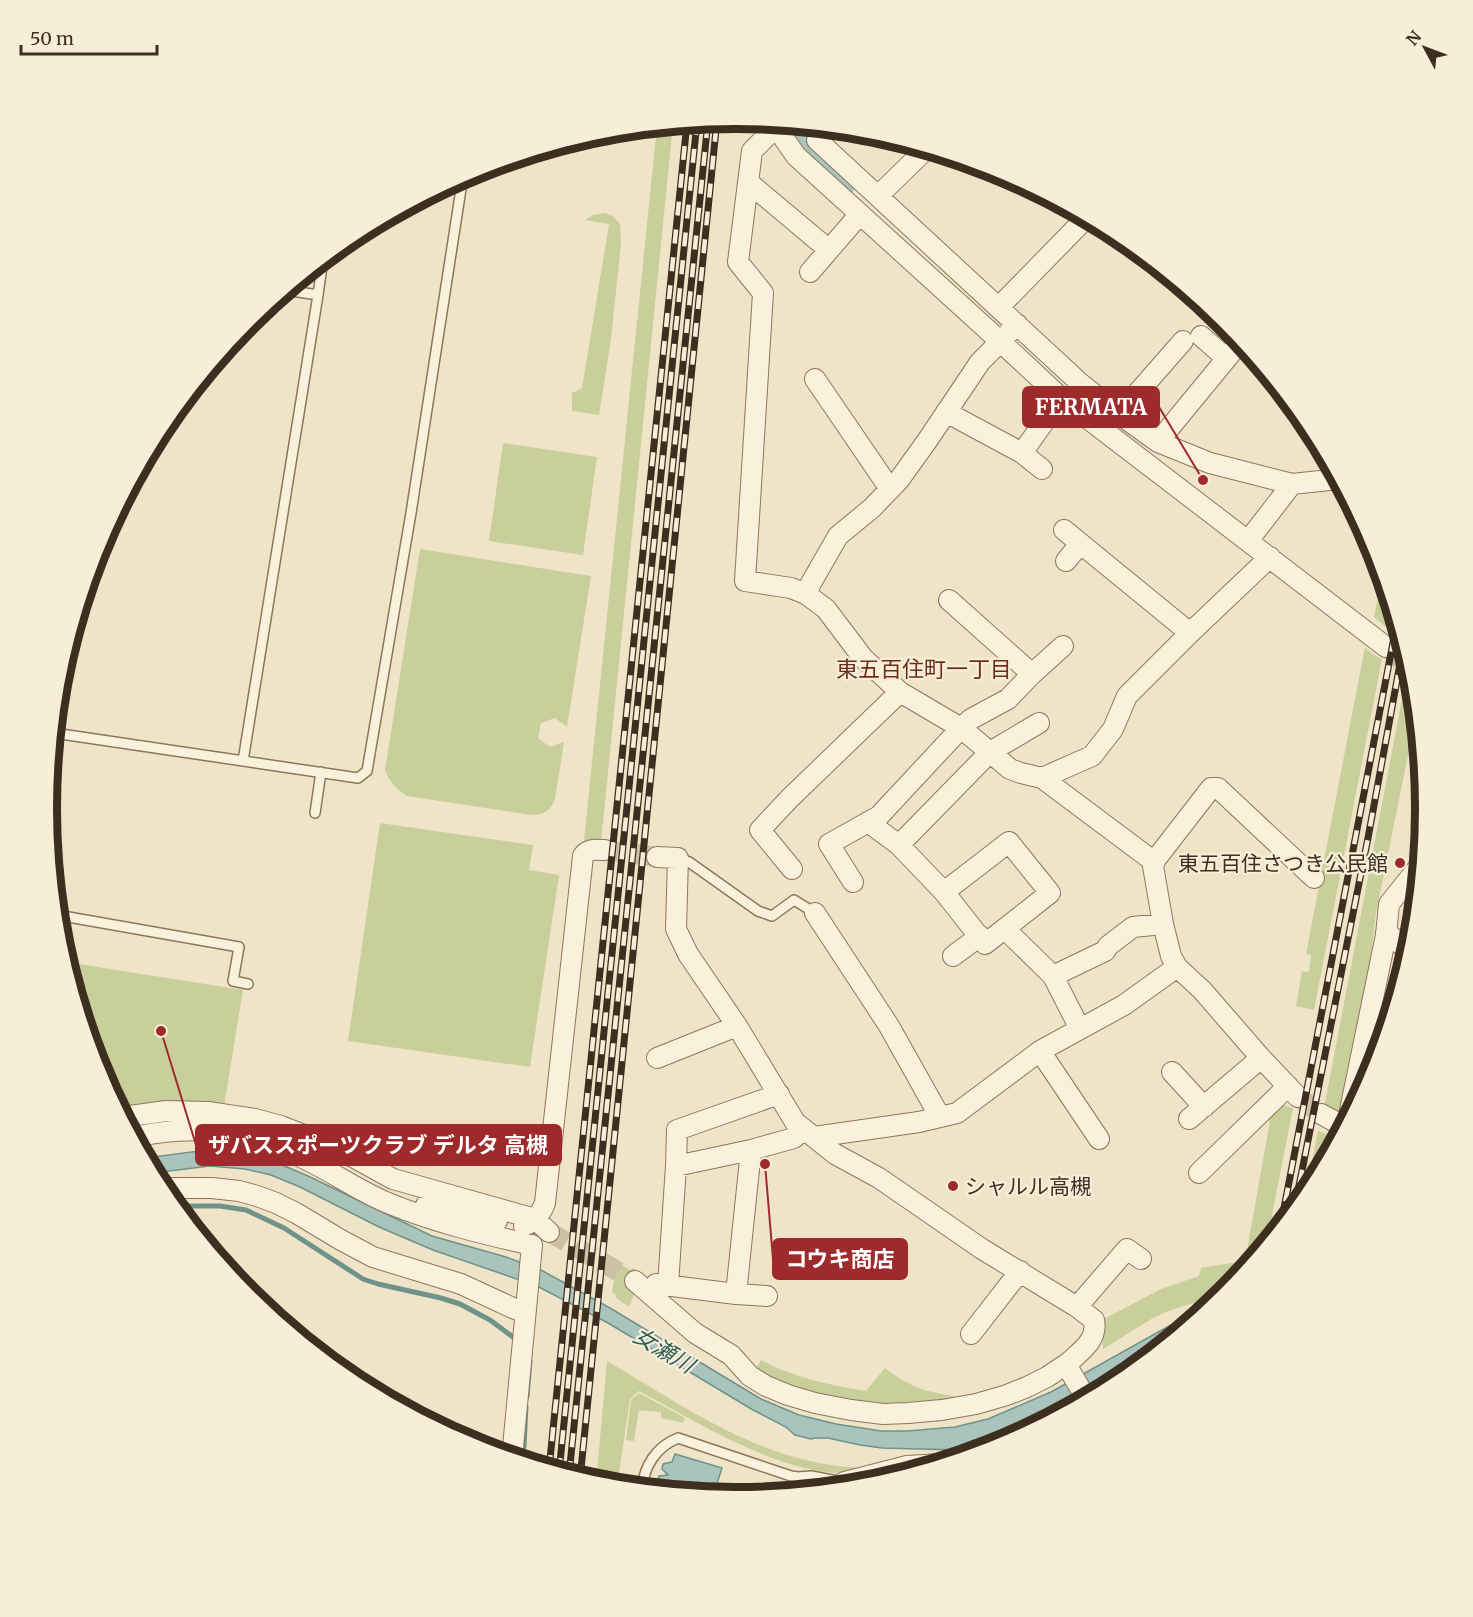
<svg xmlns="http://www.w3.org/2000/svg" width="1473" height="1617" viewBox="0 0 1473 1617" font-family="Merriweather,'Noto Sans JP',serif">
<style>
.green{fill:#c9cf9b}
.water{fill:#a9c4bc;stroke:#6f938a;stroke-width:1.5}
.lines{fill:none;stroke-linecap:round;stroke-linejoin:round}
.stream{stroke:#6f938a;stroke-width:5}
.river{stroke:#a9c4bc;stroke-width:33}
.street-tunnel{stroke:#ccc0a6;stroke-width:20;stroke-dasharray:20 10;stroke-linecap:butt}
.lane-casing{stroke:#8d765c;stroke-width:12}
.street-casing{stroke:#8d765c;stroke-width:22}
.lane{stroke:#faf1dc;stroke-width:9}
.street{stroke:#faf1dc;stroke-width:20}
.rail-casing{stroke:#3d2e20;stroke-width:7}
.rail{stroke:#f7eed8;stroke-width:4.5;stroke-dasharray:14;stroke-linecap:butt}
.poi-dot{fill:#9e2a2b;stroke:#f7eed8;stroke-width:2}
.labels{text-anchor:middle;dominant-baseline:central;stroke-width:4.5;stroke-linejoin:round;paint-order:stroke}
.poi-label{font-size:21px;fill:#3d2e20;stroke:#f7eed8;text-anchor:end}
.neighbourhood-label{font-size:22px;fill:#6b2e1e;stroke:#f7eed8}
.water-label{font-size:22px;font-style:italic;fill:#2f5d5a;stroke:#f7eed8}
.rim{fill:none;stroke:#3d2e20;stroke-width:8}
.leader{fill:none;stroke:#9e2a2b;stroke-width:2}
.callout-dot{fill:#9e2a2b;stroke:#f7eed8;stroke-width:2}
.callout{fill:#9e2a2b;stroke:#9e2a2b;stroke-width:2}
.callout-label{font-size:22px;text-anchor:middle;font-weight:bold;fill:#fff}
</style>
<rect width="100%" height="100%" fill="#f0e4c8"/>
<path class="green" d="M 673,125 L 601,842 L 584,841 L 657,126 Z
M 605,213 L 613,216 L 620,224 L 621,244 L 611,339 L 599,415 L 572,411 L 572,393 L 582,388 L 609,224 L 585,220 L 593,215 Z
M 503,443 L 597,457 L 583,555 L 489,541 Z
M 420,549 L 591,576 L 567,727 L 555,718 L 541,723 L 538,738 L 550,747 L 564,742 L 555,799 C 551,810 544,815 532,815 L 407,796 C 396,789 390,782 385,770 Z
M 1383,573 L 1391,601 L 1386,627 L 1374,617 Z
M 1365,647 L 1372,654 L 1382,659 L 1314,1010 L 1296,1006 L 1302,971 L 1309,972 L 1311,955 L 1306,954 Z
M 1406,678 L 1414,685 L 1416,706 L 1414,726 L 1376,913 L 1371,956 L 1341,1112 L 1324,1108 Z
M 380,823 L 533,845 L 529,870 L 559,875 L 530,1067 L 348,1041 Z
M 66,962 L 243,990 L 224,1107 L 165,1103 L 118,1108 L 99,1072 Z
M 1277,1103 L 1293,1108 L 1266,1246 L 1256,1258 L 1247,1250 L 1270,1121 L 1265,1117 Z
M 1318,1131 L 1337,1137 L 1335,1145 L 1310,1192 L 1305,1198 Z
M 1244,1261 L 1249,1267 L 1223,1297 L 1190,1304 L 1168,1311 L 1153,1318 L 1103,1349 L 1100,1321 L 1161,1289 L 1199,1276 L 1201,1268 Z
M 617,1262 L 635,1273 L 633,1293 L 634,1295 L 629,1307 L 615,1297 L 616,1295 L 612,1293 Z
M 761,1360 C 793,1378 830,1385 866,1391 L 885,1368 C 910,1387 925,1392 955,1396 L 953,1401 L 876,1405 L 807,1393 L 754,1372 Z
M 607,1361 C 691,1410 769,1468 870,1468 C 862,1470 854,1473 847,1473 C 781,1475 697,1422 639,1391 L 630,1399 L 617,1487 L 596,1483 Z
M 639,1393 L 685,1418 L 683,1423 L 661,1418 L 661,1412 L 639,1410 L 634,1441 L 626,1440 L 631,1400 Z"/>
<path class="water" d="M 207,1150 L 228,1151 L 254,1156 L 280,1164 L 308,1176 L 432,1236 L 506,1257 L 541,1270 L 610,1308 L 761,1399 L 799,1415 L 836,1424 L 881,1431 L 907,1431 L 955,1427 L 988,1419 L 1051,1392 L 1187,1316 L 1210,1308 L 1120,1382 L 1046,1422 L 1017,1434 L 958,1450 L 882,1448 L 860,1445 L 828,1438 L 815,1438 L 811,1439 L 795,1435 L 786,1427 L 753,1410 L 608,1323 L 537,1286 L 433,1250 L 379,1227 L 300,1187 L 271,1175 L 245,1169 L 210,1166 L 153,1173 L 145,1158 Z
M 675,1454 L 722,1468 L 713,1496 L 655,1490 L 656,1489 L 664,1488 L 658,1482 L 659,1476 L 668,1475 L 662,1469 L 663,1464 L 672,1462 Z"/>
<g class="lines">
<path class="stream" d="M 175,1206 L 220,1206 L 246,1210 L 284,1228 L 363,1279 L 378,1284 L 441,1298 L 460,1304 L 490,1320 L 517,1340
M 527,1397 L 530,1361
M 520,1453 L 524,1447 L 526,1406"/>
<path class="river" d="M 787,123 L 796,141 L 810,156 L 839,183"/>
<path class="street-tunnel" d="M 1386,647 L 1408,665
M 605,850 L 657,857
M 1298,1097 L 1321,1114
M 549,1232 L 635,1281"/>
<defs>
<path id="lane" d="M 333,252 L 461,183
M 285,290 L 318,295 L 323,259
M 54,733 L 358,778 L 367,771 L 411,513 L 463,176
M 243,761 L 318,295
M 315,813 L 321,772
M 678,858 L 689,862 L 758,911 L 772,916 L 794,900 L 815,913
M 57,915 L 239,947 L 233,981 L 248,984
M 642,1489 C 644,1466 656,1447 678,1438 L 791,1476 L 798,1477 L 811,1476 L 843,1482"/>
<path id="street" d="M 817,140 L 1080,383 L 1119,414 L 1158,442 L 1210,463 L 1292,484 L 1339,479
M 748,182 L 829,250
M 878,196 L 926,149
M 810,272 L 860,214
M 999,307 L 1087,217
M 1017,324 L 1003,339 L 980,362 L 927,441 L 899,480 L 872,508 L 838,536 L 811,583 L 806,594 L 826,609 L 863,658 L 900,692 L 961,728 L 1010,769 L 1021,773 L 1042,778 L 1149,858 L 1156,859
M 1201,336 L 1226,358
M 815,379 L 890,489
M 946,412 L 1022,453 L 1042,469
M 1119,414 L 1183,341
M 1158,442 L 1241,341
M 1022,453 L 1061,398
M 1064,530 L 1190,633
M 1248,541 L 1292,484
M 1066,561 L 1080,544
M 806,594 L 791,588 L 745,581 L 763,293 L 738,262 L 752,151 L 776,127 L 796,156 L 1001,342 L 1061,398 L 1386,647
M 949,600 L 1032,674
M 1408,665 L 1412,669
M 1042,778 L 1092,756 L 1113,729 L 1127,696 L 1190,633 L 1270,557
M 868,822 L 899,845 L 944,892 L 985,944 L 1050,893 L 1009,842 L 944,892
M 899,845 L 990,752 L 1039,723
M 657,857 L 678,858 L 676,929 L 688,954 L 737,1026 L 795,1122 L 835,1154 L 879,1178 L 982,1249 L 1077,1307 L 1094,1320 C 1098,1340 1082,1350 1068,1363
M 792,869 L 760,830 L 790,798 L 900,692
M 853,882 L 829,844 L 879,816 L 961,728 L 971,719 L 1008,699 L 1032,674 L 1063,646
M 815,913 L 889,1026 L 940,1117
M 1005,929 L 1053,976 L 1080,1029
M 1386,932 L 1410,952
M 953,956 L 980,936
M 1053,976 L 1105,951 L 1108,946 L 1133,927 L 1163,924
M 1040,1051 L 1099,1139
M 657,1058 L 737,1026
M 1172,1072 L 1204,1107
M 1298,1097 L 1261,1058 L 1202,990 L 1177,967 L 1171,956 L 1163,924 L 1153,866 L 1156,859 L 1211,788 L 1218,788 L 1314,878
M 1321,1114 L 1345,1127
M 123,1117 L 166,1111 L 208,1112 L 255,1119 L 281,1126 L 304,1135 L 355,1158 L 393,1179 L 535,1219 L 549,1232
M 1189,1119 L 1261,1058
M 1348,1120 L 1386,935 L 1389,904 L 1421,864
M 134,1137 C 158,1132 185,1129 211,1131 C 243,1133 282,1147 311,1162 C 337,1175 361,1192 388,1203 C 434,1222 483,1234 532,1245 L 512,1458
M 814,1137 L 919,1122 L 957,1113 L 1040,1051 L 1124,1005 L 1177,967
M 676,1166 L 677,1130 L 779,1094
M 1199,1173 L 1288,1086
M 161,1188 L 212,1188 L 239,1191 L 257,1196 L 276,1203 L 296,1213 L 341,1240 L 373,1257 L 461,1284 L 515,1309
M 426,1205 L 497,1221
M 524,1226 C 535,1221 541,1214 545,1203 L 583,856 C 588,848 596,850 605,850
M 635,1281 L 695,1333 L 731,1355 L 750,1376 L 766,1386 L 788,1395 L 815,1403 L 851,1410 L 883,1414 L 908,1413 L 942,1410 L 976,1404 L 1007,1395 L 1027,1387 L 1047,1377 L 1068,1363 L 1070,1371 L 1087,1400
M 656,1284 L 736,1294 L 751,1150
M 668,1285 L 676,1166 L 751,1150 L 794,1138 L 803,1129
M 736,1294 L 767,1296
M 1077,1307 L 1127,1249 L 1141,1259
M 971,1334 L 1020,1271
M 834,1489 L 845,1482 L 907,1466 L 941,1464"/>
</defs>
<use href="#lane" class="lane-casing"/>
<use href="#street" class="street-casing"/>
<use href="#lane" class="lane"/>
<use href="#street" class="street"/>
<defs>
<path id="rail" d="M 1294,1211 L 1368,838 L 1404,642
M 1280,1229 L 1397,622
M 549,1469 L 687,123
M 559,1472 L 697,122
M 569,1475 L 708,121
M 580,1479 L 717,120"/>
</defs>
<use href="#rail" class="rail-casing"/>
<use href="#rail" class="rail"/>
</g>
<g class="poi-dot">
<circle cx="1400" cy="863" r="6"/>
<circle cx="953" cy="1186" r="6"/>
</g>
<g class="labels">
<g class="poi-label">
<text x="1388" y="863">東五百住さつき公民館</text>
<text x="965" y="1186" text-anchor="start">シャルル高槻</text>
</g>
<g class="neighbourhood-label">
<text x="924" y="669">東五百住町一丁目</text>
</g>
<g class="water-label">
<text transform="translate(664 1350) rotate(31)">女瀬川</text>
</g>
</g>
<path d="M0 0H1473V1617H0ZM57 808a679 679 0 1 1 1358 0a679 679 0 1 1-1358 0Z" fill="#f7eed8" fill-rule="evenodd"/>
<path class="rim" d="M57 808a679 679 0 1 1 1358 0a679 679 0 1 1-1358 0Z"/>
<path class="leader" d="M1203 480L1159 407M161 1031L196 1145M765 1164L773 1259"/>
<g class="callout-dot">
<circle cx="1203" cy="480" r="6"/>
<circle cx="161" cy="1031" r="6"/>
<circle cx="765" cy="1164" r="6"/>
</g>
<g class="callout">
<rect x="1023" y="387" width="136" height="40" rx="6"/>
<rect x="196" y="1125" width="365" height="40" rx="6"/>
<rect x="773" y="1239" width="134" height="40" rx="6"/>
</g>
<g class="callout-label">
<text x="1091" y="415">FERMATA</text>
<text x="378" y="1153">ザバススポーツクラブ デルタ 高槻</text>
<text x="840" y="1267">コウキ商店</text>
</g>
<g transform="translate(1425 48) rotate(311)" stroke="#f7eed8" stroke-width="4.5" paint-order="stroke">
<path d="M0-4.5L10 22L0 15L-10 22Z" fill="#3d2e20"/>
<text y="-9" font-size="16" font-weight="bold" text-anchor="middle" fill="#3d2e20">N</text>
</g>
<path d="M21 45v9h136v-9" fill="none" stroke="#3d2e20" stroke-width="3"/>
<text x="30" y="45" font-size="18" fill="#3d2e20" stroke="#f7eed8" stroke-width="4.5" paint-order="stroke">50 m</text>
</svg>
